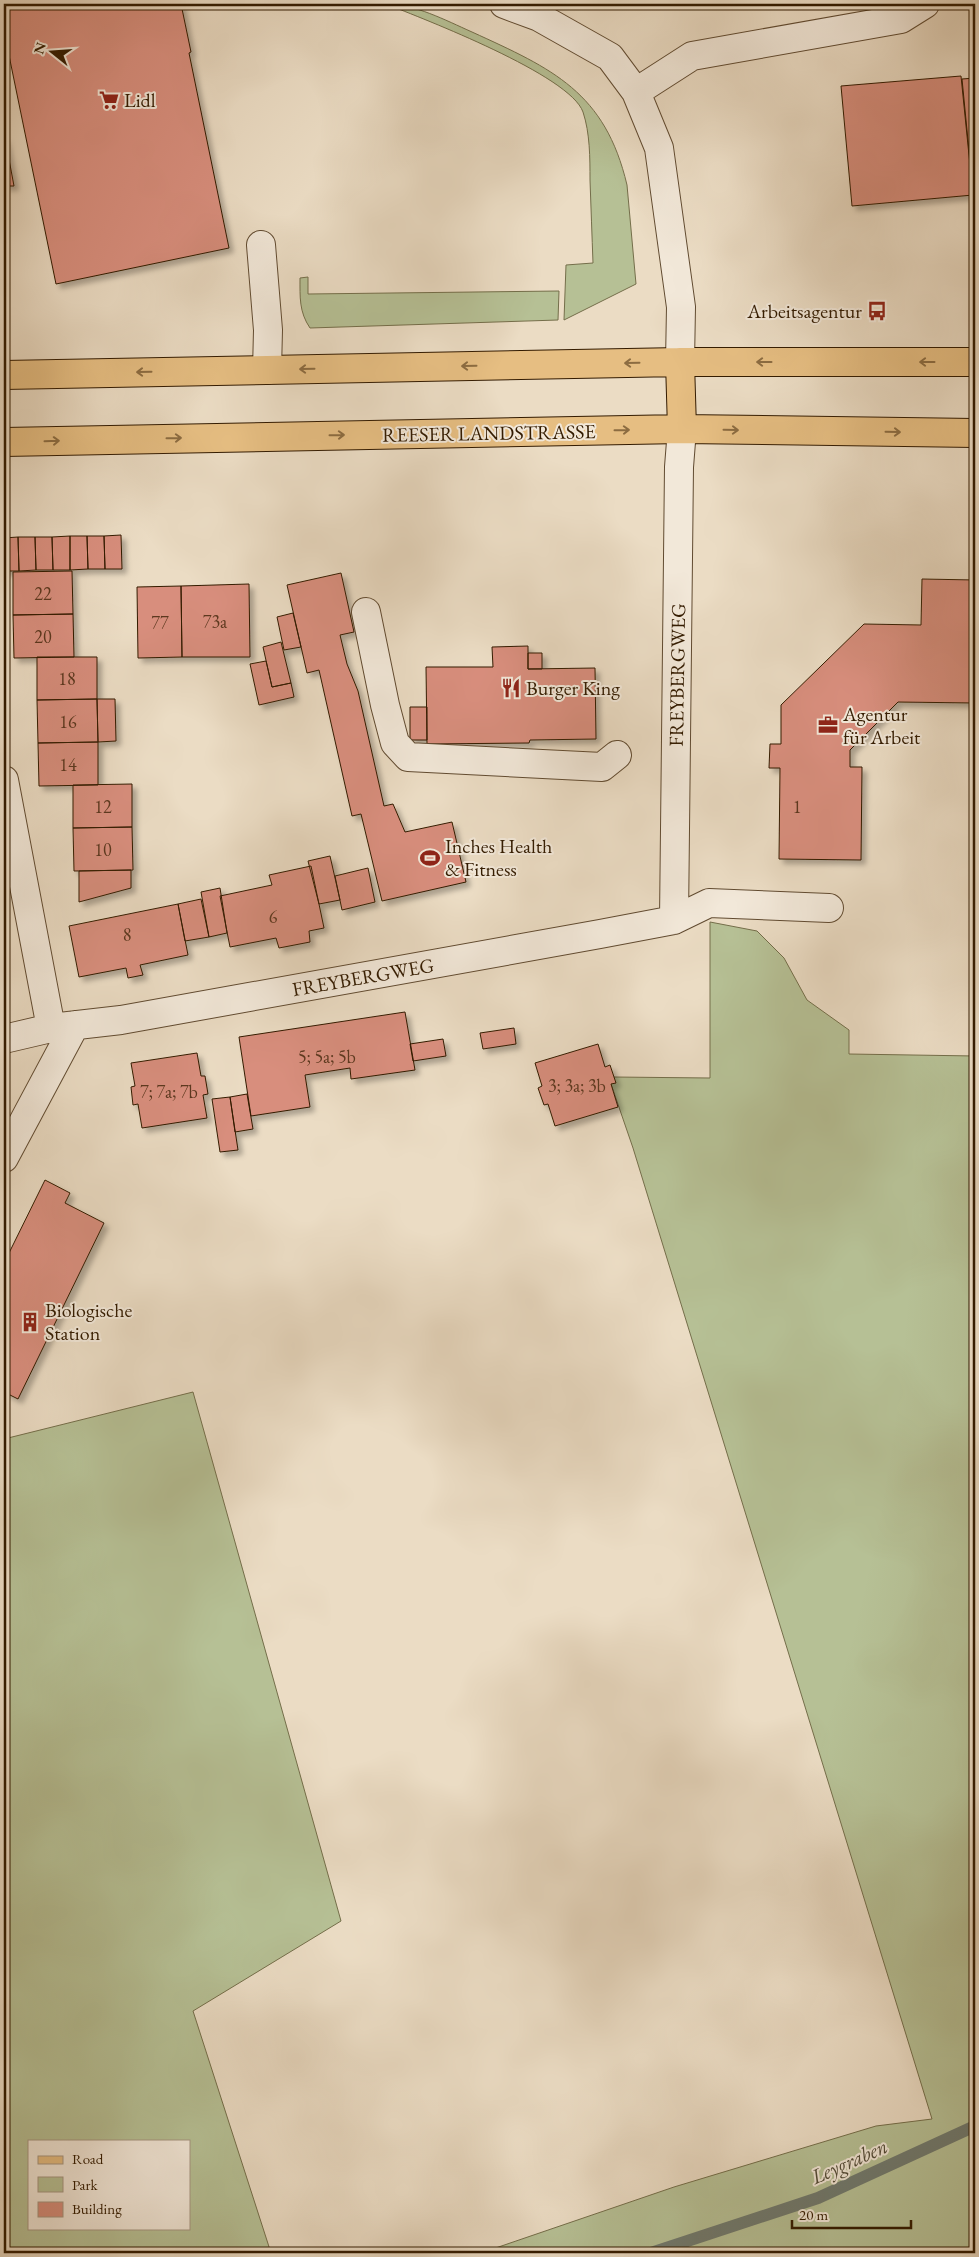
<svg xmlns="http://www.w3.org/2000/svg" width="979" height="2257" viewBox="0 0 979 2257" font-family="'EB Garamond',serif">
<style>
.green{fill:#b6c095;stroke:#746e4a;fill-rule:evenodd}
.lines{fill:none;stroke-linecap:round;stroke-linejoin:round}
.stream{stroke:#707a6f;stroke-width:12}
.building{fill:#d88e7d;stroke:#331b00;filter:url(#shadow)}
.minor-casing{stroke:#614b31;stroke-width:30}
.major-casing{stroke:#331b00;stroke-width:30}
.minor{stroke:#f2e8d9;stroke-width:28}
.major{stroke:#e6be82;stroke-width:28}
.oneway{stroke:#8c6c41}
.labels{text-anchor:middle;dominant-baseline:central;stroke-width:4;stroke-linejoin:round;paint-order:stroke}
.number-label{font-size:18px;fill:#5c381f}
.poi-label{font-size:20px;fill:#331b00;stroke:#f2e8d9;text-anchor:start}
.street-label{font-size:20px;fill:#331b00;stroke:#f2e8d9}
.water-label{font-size:21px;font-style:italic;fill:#524b38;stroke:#f2e8d9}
</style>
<defs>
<filter id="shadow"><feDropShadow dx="4.5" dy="4.5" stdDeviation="2.5" flood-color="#0004"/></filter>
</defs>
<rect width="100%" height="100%" fill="#ebdcc4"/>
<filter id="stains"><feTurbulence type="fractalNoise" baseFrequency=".004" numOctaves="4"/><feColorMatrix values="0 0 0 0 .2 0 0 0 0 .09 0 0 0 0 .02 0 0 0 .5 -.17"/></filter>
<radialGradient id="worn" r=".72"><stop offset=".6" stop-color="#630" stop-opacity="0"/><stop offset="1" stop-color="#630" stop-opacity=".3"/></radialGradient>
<path class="green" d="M 386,4 C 415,4 445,20 472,32 C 553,69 605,92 627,185 L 636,284 L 564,320 L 566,265 L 593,263 C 592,236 591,208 590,180 C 590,158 590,133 583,112 C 570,75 424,19 386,4 Z
M 308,277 L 308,294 L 559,291 L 558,320 L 310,328 C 299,312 300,297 300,278 Z
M 710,922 L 757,931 L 784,958 L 807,1000 L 849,1030 L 849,1054 L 975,1056 L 975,2253 L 481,2253 L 674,2187 L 876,2126 L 932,2119 L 633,1148 L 611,1084 L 614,1077 L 710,1078 Z
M 193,1392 L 341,1921 L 193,2011 L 271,2253 L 4,2253 L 4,1439 ZM 29,2141 L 189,2141 L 189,2228 L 29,2228 Z"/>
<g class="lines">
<path class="stream" d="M 651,2253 L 818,2198 L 975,2126"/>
</g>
<path class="building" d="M 4,4 L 181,4 L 191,52 L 189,53 L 229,248 L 56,284 L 4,31 Z
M 961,76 L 973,195 L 852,206 L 841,86 Z
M 975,78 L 975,192 L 973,192 L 962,79 Z
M 4,138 L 5,138 L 14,186 L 4,186 Z
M 121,535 L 122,569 L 105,569 L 104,536 Z
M 70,536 L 87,536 L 88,569 L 70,570 Z
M 70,536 L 70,570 L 53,570 L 52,537 Z
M 87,536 L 104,536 L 105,569 L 88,569 Z
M 18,537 L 19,571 L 4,571 L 4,538 Z
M 18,537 L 35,537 L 36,570 L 19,571 Z
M 35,537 L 52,537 L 53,570 L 36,570 Z
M 72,571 L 73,614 L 13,615 L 13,572 Z
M 341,573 L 354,632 L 340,635 L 347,664 L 358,691 L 384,806 L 393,804 L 405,832 L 452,822 L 466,882 L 382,901 L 361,814 L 352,816 L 319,670 L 307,673 L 287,585 Z
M 922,579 L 975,580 L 975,703 L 898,702 L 850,750 L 850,767 L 862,767 L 861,860 L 779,859 L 780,768 L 769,768 L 770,744 L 781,744 L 781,705 L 864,624 L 921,625 Z
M 249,584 L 250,657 L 182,657 L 181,586 Z
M 181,586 L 182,657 L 138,658 L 137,587 Z
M 293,613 L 301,647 L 284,650 L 277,617 Z
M 73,614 L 74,657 L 14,658 L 13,615 Z
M 281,642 L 291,683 L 272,687 L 263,647 Z
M 528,646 L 528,669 L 595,668 L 596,739 L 530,740 L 529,743 L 527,743 L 427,744 L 426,667 L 493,667 L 492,647 Z
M 528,653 L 542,653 L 542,669 L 528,669 Z
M 37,657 L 97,657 L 97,699 L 37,700 Z
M 266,661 L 272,687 L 291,683 L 294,697 L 259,705 L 250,664 Z
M 97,699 L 115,699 L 116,741 L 98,742 Z
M 97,699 L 98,742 L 38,743 L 37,700 Z
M 410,707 L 427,707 L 427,740 L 410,740 Z
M 98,742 L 98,785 L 39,786 L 38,743 Z
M 132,784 L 132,827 L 73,828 L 73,785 Z
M 132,827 L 133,870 L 74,871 L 73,828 Z
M 330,856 L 340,900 L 319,904 L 308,861 Z
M 311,866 L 324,928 L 309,931 L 310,942 L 279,948 L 276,938 L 230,947 L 220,896 L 272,885 L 269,875 Z
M 368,868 L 375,902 L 342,910 L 335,876 Z
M 131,870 L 131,888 L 79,902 L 79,871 Z
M 220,888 L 227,933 L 209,937 L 201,892 Z
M 201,899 L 209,937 L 185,941 L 178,904 Z
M 178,904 L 188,955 L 140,965 L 143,975 L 128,978 L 126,968 L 79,977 L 69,926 Z
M 405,1012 L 415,1070 L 351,1079 L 350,1068 L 305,1075 L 310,1107 L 251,1116 L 239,1037 Z
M 514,1028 L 516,1044 L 483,1049 L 480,1033 Z
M 443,1039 L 446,1056 L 413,1061 L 410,1044 Z
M 598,1044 L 605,1067 L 610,1065 L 616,1083 L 611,1084 L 618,1107 L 555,1126 L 548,1104 L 544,1105 L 538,1088 L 542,1086 L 535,1063 Z
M 197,1053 L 201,1076 L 205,1076 L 208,1094 L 203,1095 L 207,1118 L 142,1128 L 138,1104 L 133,1105 L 131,1087 L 135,1086 L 131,1063 Z
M 247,1094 L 253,1129 L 235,1132 L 230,1097 Z
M 230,1097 L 238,1150 L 220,1152 L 212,1099 Z
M 45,1180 L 70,1193 L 65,1203 L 104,1223 L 18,1399 L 4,1392 L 4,1250 L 9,1253 Z"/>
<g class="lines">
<defs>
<path id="minor" d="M 504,4 L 539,17 L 610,57 L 636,92 L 659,148 L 681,307 L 680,362
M 636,92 L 692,56 L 901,19 L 925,4
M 261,245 L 268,330 L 267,370
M 366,612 L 385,705 L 395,743 L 408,757 L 602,767 L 617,755
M 4,780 L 51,1028
M 674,920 L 679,467 L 682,429
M 4,1039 L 51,1028 L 121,1020 L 600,934 L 674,920 L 709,903 L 829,908
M 4,1158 L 75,1025"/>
<path id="major" d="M 680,362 L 682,429
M 4,375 L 680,362 L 975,362
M 4,442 L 682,429 L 975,433"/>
</defs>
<use href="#minor" class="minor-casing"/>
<use href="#major" class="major-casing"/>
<use href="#minor" class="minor"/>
<use href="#major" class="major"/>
</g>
<defs><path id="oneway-shaft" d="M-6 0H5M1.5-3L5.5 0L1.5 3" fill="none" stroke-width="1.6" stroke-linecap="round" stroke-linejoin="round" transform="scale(1.25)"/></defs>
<g class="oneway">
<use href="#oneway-shaft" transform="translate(764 362) rotate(180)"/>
<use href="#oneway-shaft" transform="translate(927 362) rotate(-180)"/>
<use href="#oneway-shaft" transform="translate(632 363) rotate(179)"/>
<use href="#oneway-shaft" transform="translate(469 366) rotate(179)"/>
<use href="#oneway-shaft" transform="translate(307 369) rotate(179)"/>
<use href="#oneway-shaft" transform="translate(144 372) rotate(179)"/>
<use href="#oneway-shaft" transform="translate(622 430) rotate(-1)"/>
<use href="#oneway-shaft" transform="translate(731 430) rotate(1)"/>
<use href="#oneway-shaft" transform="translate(893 432) rotate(1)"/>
<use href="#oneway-shaft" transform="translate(337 435) rotate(-1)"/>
<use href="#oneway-shaft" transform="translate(174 438) rotate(-1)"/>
<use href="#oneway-shaft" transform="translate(52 441) rotate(-2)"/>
</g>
<defs>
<symbol id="supermarket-bare" viewBox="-9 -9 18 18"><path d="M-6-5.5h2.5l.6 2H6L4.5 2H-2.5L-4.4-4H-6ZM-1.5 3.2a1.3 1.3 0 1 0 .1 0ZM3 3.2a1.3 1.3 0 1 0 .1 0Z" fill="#8f2418" stroke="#f2e8d9" stroke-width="2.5" paint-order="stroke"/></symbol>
<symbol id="bus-bare" viewBox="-9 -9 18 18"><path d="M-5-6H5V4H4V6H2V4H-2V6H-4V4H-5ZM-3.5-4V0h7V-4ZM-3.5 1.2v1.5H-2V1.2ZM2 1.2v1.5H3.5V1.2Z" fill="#8f2418" stroke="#f2e8d9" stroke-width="2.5" paint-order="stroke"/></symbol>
<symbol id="restaurant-bare" viewBox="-9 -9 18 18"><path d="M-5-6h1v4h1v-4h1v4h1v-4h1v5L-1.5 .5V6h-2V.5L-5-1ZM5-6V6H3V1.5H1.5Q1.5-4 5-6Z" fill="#8f2418" stroke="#f2e8d9" stroke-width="2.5" paint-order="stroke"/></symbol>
<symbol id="office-bare" viewBox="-9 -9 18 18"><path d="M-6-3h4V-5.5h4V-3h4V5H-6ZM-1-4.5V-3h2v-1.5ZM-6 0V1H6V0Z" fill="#8f2418" stroke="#f2e8d9" stroke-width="2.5" paint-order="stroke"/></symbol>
<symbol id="stadium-bare" viewBox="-9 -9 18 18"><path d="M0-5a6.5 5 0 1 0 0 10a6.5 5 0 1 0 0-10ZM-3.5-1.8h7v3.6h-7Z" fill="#8f2418" stroke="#f2e8d9" stroke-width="2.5" paint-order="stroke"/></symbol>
<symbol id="building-bare" viewBox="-9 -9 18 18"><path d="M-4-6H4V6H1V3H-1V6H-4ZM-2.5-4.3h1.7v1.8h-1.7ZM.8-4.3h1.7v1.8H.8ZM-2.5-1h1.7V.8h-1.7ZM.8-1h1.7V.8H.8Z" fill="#8f2418" stroke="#f2e8d9" stroke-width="2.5" paint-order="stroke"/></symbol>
</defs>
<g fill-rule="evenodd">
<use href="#supermarket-bare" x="95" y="86" width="28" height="28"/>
<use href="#bus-bare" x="863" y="297" width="28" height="28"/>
<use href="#restaurant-bare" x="497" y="674" width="28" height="28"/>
<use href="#office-bare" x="814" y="711" width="28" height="28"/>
<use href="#stadium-bare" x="416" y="844" width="28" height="28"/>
<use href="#building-bare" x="16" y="1308" width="28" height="28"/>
</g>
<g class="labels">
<g class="number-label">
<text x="43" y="593">22</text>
<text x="215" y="621">73a</text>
<text x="160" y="622">77</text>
<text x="43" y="636">20</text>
<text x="67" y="678">18</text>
<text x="68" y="721">16</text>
<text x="68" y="764">14</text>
<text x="103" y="806">12</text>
<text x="797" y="806">1</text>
<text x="103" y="849">10</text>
<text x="273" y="916">6</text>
<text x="127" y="934">8</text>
<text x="327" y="1056">5; 5a; 5b</text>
<text x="577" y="1085">3; 3a; 3b</text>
<text x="169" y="1091">7; 7a; 7b</text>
</g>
<g class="poi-label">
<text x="124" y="100">Lidl</text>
<text x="862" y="311" text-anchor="end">Arbeitsagentur</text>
<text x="526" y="688">Burger King</text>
<text x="843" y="714">Agentur<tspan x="843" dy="23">für Arbeit</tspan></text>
<text x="445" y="846">Inches Health<tspan x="445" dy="23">&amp; Fitness</tspan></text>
<text x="45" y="1310">Biologische<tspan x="45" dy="23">Station</tspan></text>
</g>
<g class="street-label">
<text transform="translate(489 433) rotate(-1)">REESER LANDSTRASSE</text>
<text transform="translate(677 675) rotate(-89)">FREYBERGWEG</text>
<text transform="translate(363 977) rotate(-10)">FREYBERGWEG</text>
</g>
<g class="water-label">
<text transform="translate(849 2161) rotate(-24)">Leygraben</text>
</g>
</g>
<rect width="979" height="2257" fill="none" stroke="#ebdcc4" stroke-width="20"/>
<rect x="5" y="5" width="969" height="2247" fill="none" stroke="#331b00" stroke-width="2.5"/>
<rect x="10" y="10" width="959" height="2237" fill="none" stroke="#331b00"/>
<rect x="28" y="2140" width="162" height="90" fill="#f2e8d9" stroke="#a69682"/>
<rect x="38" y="2156" width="25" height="8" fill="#e6be82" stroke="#a69682"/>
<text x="72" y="2164" font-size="15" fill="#331b00">Road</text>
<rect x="38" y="2177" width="25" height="15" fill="#b6c095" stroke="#a69682"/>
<text x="72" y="2190" font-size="15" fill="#331b00">Park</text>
<rect x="38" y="2202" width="25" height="15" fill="#d88e7d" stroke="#a69682"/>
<text x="72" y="2214" font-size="15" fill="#331b00">Building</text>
<g transform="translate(52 52) rotate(287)" stroke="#f2e8d9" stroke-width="4" paint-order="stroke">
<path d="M0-4L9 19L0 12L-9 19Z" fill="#331b00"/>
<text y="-8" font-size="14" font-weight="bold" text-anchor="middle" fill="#331b00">N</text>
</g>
<path d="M792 2220v8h119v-8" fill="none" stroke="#331b00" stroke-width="2.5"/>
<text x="799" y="2220" font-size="15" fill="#331b00" stroke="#f2e8d9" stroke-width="4" paint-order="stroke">20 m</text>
<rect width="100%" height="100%" filter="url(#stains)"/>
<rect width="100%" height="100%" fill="url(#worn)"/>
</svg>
